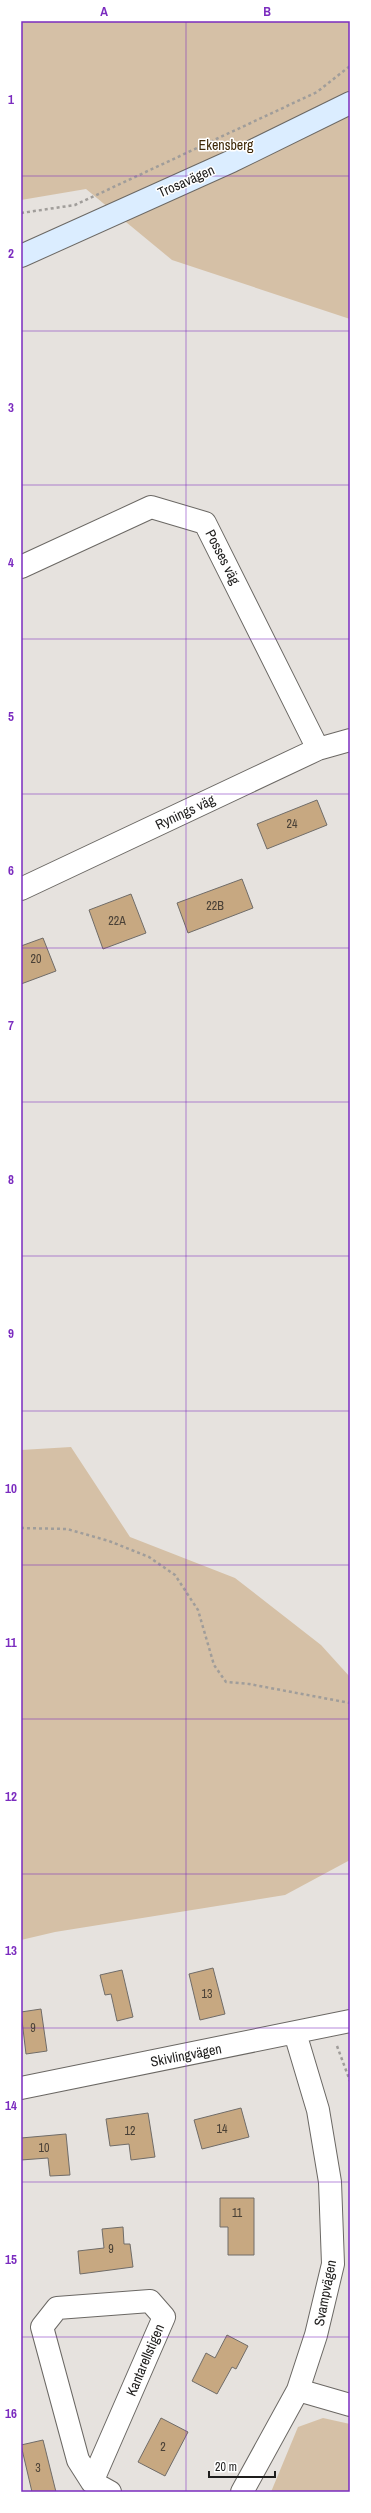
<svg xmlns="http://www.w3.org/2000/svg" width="371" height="2513" viewBox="0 0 371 2513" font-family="'Archivo Narrow',sans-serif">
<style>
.green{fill:#d5c0a6}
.building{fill:#c7a881;stroke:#706c68}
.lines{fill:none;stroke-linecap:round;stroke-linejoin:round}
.street-casing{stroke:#6b6864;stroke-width:24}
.secondary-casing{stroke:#6b6864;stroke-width:24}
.path{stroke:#a09d9a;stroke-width:2.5;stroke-dasharray:3 3;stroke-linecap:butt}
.street{stroke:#fff;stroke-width:22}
.secondary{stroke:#dbedff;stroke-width:22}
.grid{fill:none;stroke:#7b2cbf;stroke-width:1;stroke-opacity:0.55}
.labels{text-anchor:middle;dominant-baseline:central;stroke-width:3;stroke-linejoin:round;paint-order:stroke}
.number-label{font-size:12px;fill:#494036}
.park-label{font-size:14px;fill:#3e2807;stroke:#fff}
.street-label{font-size:14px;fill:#1f1e1d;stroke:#fff}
.neatline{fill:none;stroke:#7b2cbf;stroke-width:1.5}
.grid-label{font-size:13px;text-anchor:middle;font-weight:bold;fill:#7b2cbf}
</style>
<rect width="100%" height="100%" fill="#e6e2de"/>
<path class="green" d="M 21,21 L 350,21 L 350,319 L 172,260 L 86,189 L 21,200 Z
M 71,1447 L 130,1537 L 235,1578 L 321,1645 L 350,1677 L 350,1860 L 285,1895 L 55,1932 L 21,1940 L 21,1450 Z
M 323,2418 L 350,2424 L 350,2492 L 271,2492 L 298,2427 Z"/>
<path class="building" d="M 317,800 L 327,825 L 267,849 L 257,824 Z
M 242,879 L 253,908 L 188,933 L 177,903 Z
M 131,894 L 146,933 L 103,949 L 89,910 Z
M 43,938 L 56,971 L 21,984 L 21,946 Z
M 213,1968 L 225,2014 L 200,2020 L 189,1974 Z
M 122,1970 L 133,2017 L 117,2021 L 111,1994 L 105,1995 L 100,1975 Z
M 41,2009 L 47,2051 L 26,2054 L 21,2012 Z
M 241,2108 L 249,2137 L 202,2149 L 194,2120 Z
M 148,2113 L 155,2157 L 131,2160 L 129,2144 L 110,2146 L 106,2119 Z
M 66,2134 L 70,2175 L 50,2176 L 48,2158 L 21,2160 L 21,2138 Z
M 220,2198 L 254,2198 L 254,2255 L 228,2255 L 228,2227 L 220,2227 Z
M 123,2227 L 124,2244 L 130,2244 L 133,2267 L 80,2274 L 78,2251 L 104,2248 L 102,2229 Z
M 227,2335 L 248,2346 L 236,2369 L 232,2367 L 217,2394 L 192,2381 L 206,2353 L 215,2358 Z
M 161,2418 L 188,2432 L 165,2476 L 138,2462 Z
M 43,2440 L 56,2492 L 32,2492 L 21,2445 Z"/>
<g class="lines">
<defs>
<path id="street" d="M 21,567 L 151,507 L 205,523 L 318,749
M 21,889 L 318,749 L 350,740
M 21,2088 L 350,2021
M 298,2390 L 350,2405
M 92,2482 L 164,2317 L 150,2301 L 57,2308 L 42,2327 L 78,2460 L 92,2482 L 110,2492
M 242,2492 L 298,2390 L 316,2335 L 333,2264 L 330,2182 L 318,2110 L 295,2033"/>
<path id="secondary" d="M 21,256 L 232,161 L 350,103"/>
</defs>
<use href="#street" class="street-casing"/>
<use href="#secondary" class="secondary-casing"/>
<path class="path" d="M 21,213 L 75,205 L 317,92 L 350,66
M 21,1528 L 67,1529 L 109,1541 L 149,1557 L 175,1575 L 198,1610 L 214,1665 L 226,1682 L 249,1684 L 350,1703
M 337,2046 L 350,2081"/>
<use href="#street" class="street"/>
<use href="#secondary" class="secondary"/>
</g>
<path class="grid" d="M 186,21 L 186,2492M 21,176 L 350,176M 21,331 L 350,331M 21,485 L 350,485M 21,639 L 350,639M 21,794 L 350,794M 21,948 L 350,948M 21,1102 L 350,1102M 21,1256 L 350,1256M 21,1411 L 350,1411M 21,1565 L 350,1565M 21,1719 L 350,1719M 21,1874 L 350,1874M 21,2028 L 350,2028M 21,2182 L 350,2182M 21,2337 L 350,2337"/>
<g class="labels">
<g class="number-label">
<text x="292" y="824">24</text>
<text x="215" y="906">22B</text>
<text x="117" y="921">22A</text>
<text x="36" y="959">20</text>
<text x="207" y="1994">13</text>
<text x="33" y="2028">9</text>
<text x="222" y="2129">14</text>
<text x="130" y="2131">12</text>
<text x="44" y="2148">10</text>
<text x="237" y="2213">11</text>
<text x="111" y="2249">9</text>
<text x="163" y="2447">2</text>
<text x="38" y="2468">3</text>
</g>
<g class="park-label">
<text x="226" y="145">Ekensberg</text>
</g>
<g class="street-label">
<text transform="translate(186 181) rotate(-24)">Trosavägen</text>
<text transform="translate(223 557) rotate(63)">Posses väg</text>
<text transform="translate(185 812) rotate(-25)">Rynings väg</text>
<text transform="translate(186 2055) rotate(-11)">Skivlingvägen</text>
<text transform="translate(325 2293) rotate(-79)">Svampvägen</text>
<text transform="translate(145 2360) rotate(-67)">Kantarellstigen</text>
</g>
</g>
<rect width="371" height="2513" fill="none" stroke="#ffffff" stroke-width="44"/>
<path d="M209 2471v6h66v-6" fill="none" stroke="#1f1e1d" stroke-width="2"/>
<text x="215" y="2471" font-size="12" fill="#1f1e1d" stroke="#ffffff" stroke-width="3" paint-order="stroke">20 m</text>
<rect x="22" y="22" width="327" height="2469" class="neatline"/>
<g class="grid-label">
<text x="104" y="16">A</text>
<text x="267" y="16">B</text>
<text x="11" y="104">1</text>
<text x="11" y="258">2</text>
<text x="11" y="412">3</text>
<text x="11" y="567">4</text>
<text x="11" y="721">5</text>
<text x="11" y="875">6</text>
<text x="11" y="1030">7</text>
<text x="11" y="1184">8</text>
<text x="11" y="1338">9</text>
<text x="11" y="1493">10</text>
<text x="11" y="1647">11</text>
<text x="11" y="1801">12</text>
<text x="11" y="1955">13</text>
<text x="11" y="2110">14</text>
<text x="11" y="2264">15</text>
<text x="11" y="2418">16</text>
</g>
</svg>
